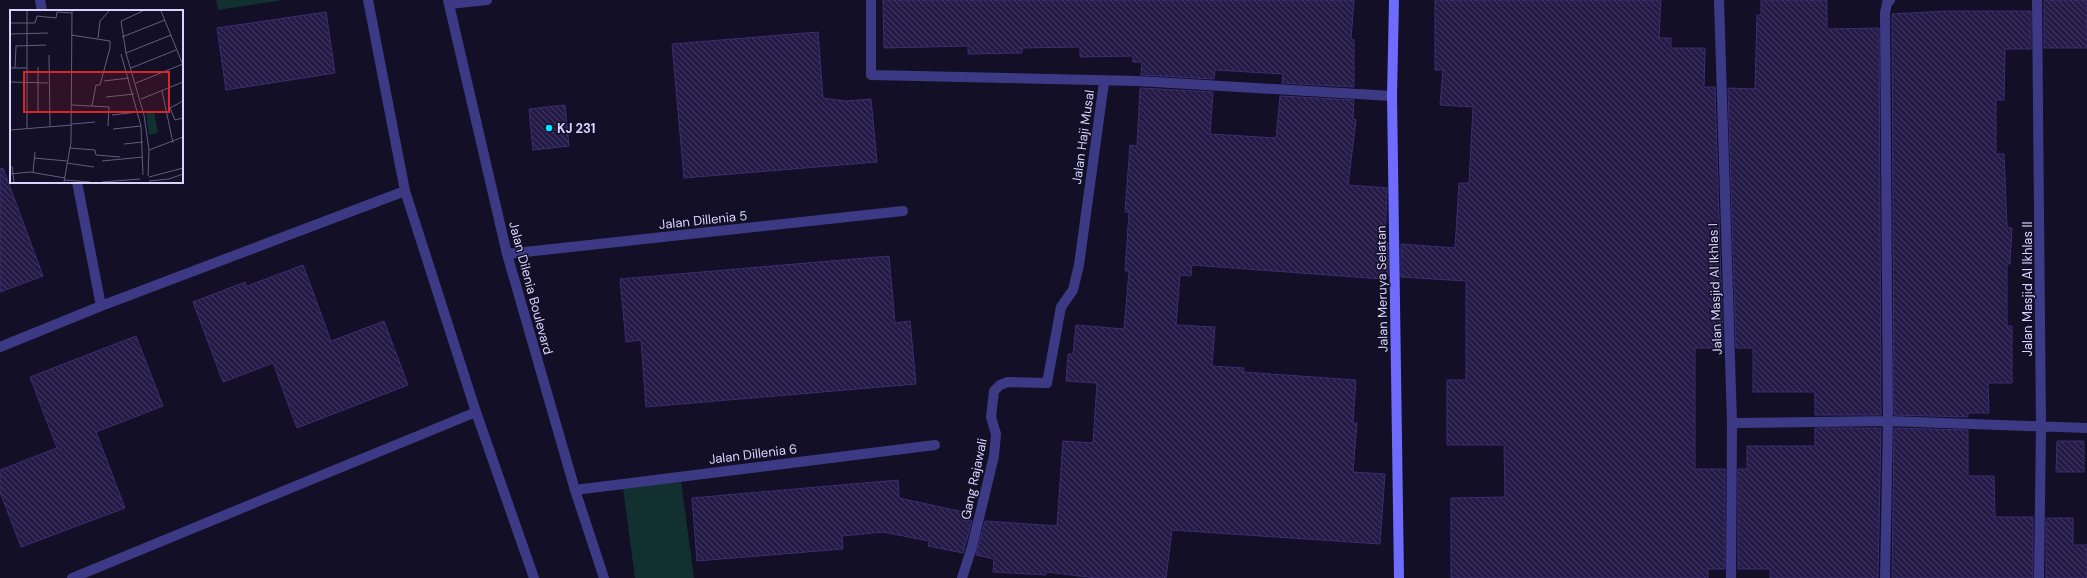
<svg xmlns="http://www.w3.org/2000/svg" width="2087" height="578" viewBox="0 0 2087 578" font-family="'DM Sans',sans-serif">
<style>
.garden{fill:#12302f}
.building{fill:url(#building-back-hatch);stroke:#3b2d73}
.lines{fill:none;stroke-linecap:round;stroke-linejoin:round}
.street{stroke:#3d3a85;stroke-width:10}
.secondary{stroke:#6f6bff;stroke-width:10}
.poi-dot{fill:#00e5ff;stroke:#130f26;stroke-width:1.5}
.labels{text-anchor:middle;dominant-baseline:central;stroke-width:3;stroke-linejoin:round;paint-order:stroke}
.poi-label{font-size:13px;font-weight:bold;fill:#d9d4ff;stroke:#130f26;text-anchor:start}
.street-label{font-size:13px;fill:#d9d4ff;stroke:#130f26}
.inset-road{fill:none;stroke:#625e7d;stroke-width:1}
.view{fill:#d62828;fill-opacity:0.15;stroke:#d62828;stroke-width:2}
.inset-edge{fill:none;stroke:#d9d4ff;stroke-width:2}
</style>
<defs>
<pattern id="building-back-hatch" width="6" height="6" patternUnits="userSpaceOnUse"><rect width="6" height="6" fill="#241b47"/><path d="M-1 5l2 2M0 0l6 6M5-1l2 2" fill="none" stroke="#433b63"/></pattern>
</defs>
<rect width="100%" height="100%" fill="#130f26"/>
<path class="garden" d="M 216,0 L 283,0 L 218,10 Z
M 681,481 L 694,578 L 635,578 L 623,488 Z"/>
<path class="building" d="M 883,0 L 1354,0 L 1351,39 L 1354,40 L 1354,87 L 1282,83 L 1283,74 L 1215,70 L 1214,79 L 1141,75 L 1142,62 L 1133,62 L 1133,56 L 1080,57 L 1080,47 L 1022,48 L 1022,53 L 968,54 L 968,46 L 884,48 Z
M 1435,0 L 1661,0 L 1659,38 L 1671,38 L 1671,48 L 1705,48 L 1704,87 L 1715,87 L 1723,348 L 1695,348 L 1695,469 L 1725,469 L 1725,569 L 1708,569 L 1708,578 L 1451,578 L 1451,498 L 1505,497 L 1504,445 L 1447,445 L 1447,380 L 1466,380 L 1466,281 L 1401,277 L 1401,244 L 1455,248 L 1459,183 L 1469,183 L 1473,107 L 1440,105 L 1443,70 L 1435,70 Z
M 1761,0 L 1827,0 L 1827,29 L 1879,28 L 1881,415 L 1815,415 L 1815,392 L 1753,392 L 1753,348 L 1736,348 L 1728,88 L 1755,89 L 1757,15 L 1761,15 Z
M 2044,0 L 2087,0 L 2087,48 L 2044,48 Z
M 1947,11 L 2031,11 L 2031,49 L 2005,49 L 2004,100 L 1996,100 L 1996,154 L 2004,154 L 2007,227 L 2012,228 L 2010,264 L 2007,264 L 2007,326 L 2012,326 L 2012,383 L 1988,383 L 1989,413 L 1968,413 L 1968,417 L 1894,415 L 1892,14 Z
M 326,12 L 335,73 L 226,90 L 217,28 Z
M 818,32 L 823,98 L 846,101 L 871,99 L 877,162 L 684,178 L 672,44 Z
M 1140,88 L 1213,92 L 1210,134 L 1276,138 L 1280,96 L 1354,100 L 1353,119 L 1356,120 L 1348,185 L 1387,188 L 1385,243 L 1388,243 L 1388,276 L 1382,275 L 1382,279 L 1192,265 L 1191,276 L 1180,275 L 1176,325 L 1215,327 L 1212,366 L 1244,368 L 1243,372 L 1356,380 L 1353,423 L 1357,423 L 1353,472 L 1385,474 L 1380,544 L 1172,530 L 1166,578 L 1096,578 L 1046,572 L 1046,575 L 993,572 L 994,559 L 976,555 L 985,521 L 1057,526 L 1063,441 L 1093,443 L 1097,383 L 1066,381 L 1068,354 L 1073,354 L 1076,325 L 1124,329 L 1129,271 L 1125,271 L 1129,212 L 1125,212 L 1130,145 L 1137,146 Z
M 565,105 L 569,146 L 533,150 L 529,109 Z
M 3,168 L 43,276 L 0,292 L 0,169 Z
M 889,256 L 895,323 L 910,321 L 916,384 L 646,407 L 641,340 L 626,342 L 620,279 Z
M 303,265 L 331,341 L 384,321 L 408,385 L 297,428 L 273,363 L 223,382 L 193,302 L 245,282 L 247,286 Z
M 136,336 L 163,406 L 96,432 L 125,508 L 21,547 L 0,492 L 0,470 L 57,448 L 30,377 Z
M 1815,428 L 1881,428 L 1878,578 L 1770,578 L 1770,569 L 1738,569 L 1738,469 L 1747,469 L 1747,446 L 1815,446 Z
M 1894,428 L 1968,430 L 1968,476 L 1994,476 L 1995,517 L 2033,517 L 2033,578 L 1892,578 Z
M 2057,441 L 2084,441 L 2084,472 L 2056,472 Z
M 898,480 L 899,498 L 964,512 L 962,520 L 972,521 L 963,553 L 928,546 L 929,541 L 883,532 L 842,536 L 843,549 L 697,561 L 692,498 Z
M 2046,518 L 2073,518 L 2073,545 L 2087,545 L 2087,578 L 2046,578 Z"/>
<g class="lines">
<path class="street" d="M 40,0 L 42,11
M 368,0 L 405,191 L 476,412 L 534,578
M 448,0 L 507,254 L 575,490 L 604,578
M 871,0 L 871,75 L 1138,81 L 1392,96
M 1719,0 L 1732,423 L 1731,578
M 2037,0 L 2041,427 L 2039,578
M 449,4 L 487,0
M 77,182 L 101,306
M 507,254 L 903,211
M 0,347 L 101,306 L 405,191
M 1732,423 L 1888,421 L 2087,428
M 575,490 L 935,445
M 72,578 L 476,412
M 962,578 L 972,547 L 994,456 L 996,434 L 991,417 L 994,391 L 1000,385 L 1008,382 L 1047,383 L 1061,307 L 1073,290 L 1079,265 L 1104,82
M 1885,578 L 1888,421 L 1885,13 L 1887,3 L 1890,0"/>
<path class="secondary" d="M 1394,0 L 1392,96 L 1399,578"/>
</g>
<circle class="poi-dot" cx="549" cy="128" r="4"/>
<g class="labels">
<g class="poi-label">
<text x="557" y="128">KJ 231</text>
</g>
<g class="street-label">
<text transform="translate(1083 137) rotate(-82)">Jalan Haji Musal</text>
<text transform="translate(703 220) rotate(-6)">Jalan Dillenia 5</text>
<text transform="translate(531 288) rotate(75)">Jalan Dilenia Boulevard</text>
<text transform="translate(1382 289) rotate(-91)">Jalan Meruya Selatan</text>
<text transform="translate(1715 289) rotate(-92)">Jalan Masjid Al Ikhlas I</text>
<text transform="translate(2027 289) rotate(-90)">Jalan Masjid Al Ikhlas II</text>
<text transform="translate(753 454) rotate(-7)">Jalan Dillenia 6</text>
<text transform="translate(974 479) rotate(-78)">Gang Rajawali</text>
</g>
</g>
<g transform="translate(10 10)">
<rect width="173" height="173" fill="#130f26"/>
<path d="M 144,101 L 148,123 L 139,125 L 136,103 Z" fill="#12302f"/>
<path class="inset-road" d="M 17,1 L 17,118M 133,1 L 111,11 L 116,43 L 134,105 L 139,140 L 138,166M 151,1 L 173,55M 0,13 L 25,13 L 27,6 L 46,8 L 47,2 L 62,3M 0,24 L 38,23M 61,25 L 100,31 L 100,38 L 90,75 L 86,75 L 82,96M 112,27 L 155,10M 88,28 L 90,11 L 99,1M 116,43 L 161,25M 111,44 L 131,116 L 133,165M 39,45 L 40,116M 0,58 L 17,58M 5,58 L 6,36 L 36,35M 121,58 L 166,40M 94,71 L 119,68M 0,72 L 38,73M 126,73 L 173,54M 152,81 L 163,133M 96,87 L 124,84M 131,89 L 173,72M 173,91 L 160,98 L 165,110 L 173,108M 62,95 L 99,97 L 98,116M 17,102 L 28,102 L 28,57M 102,105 L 128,102M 62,114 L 85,112M 103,119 L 131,116M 0,120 L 62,115M 114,134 L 133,132M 60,138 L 85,140 L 86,145 L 110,147M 139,140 L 173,127M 24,148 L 57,151M 92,151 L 133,147M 57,153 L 84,157M 2,156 L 4,172M 23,162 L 25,142M 0,164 L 20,162 L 55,168M 139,167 L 173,158M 55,170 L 80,172M 139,171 L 159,169 L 173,164M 54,172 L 61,132 L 62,1M 92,172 L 130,169"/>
<path class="view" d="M 14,62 L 159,62 L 159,102 L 14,102 Z"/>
<rect width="173" height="173" class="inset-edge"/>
</g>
</svg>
